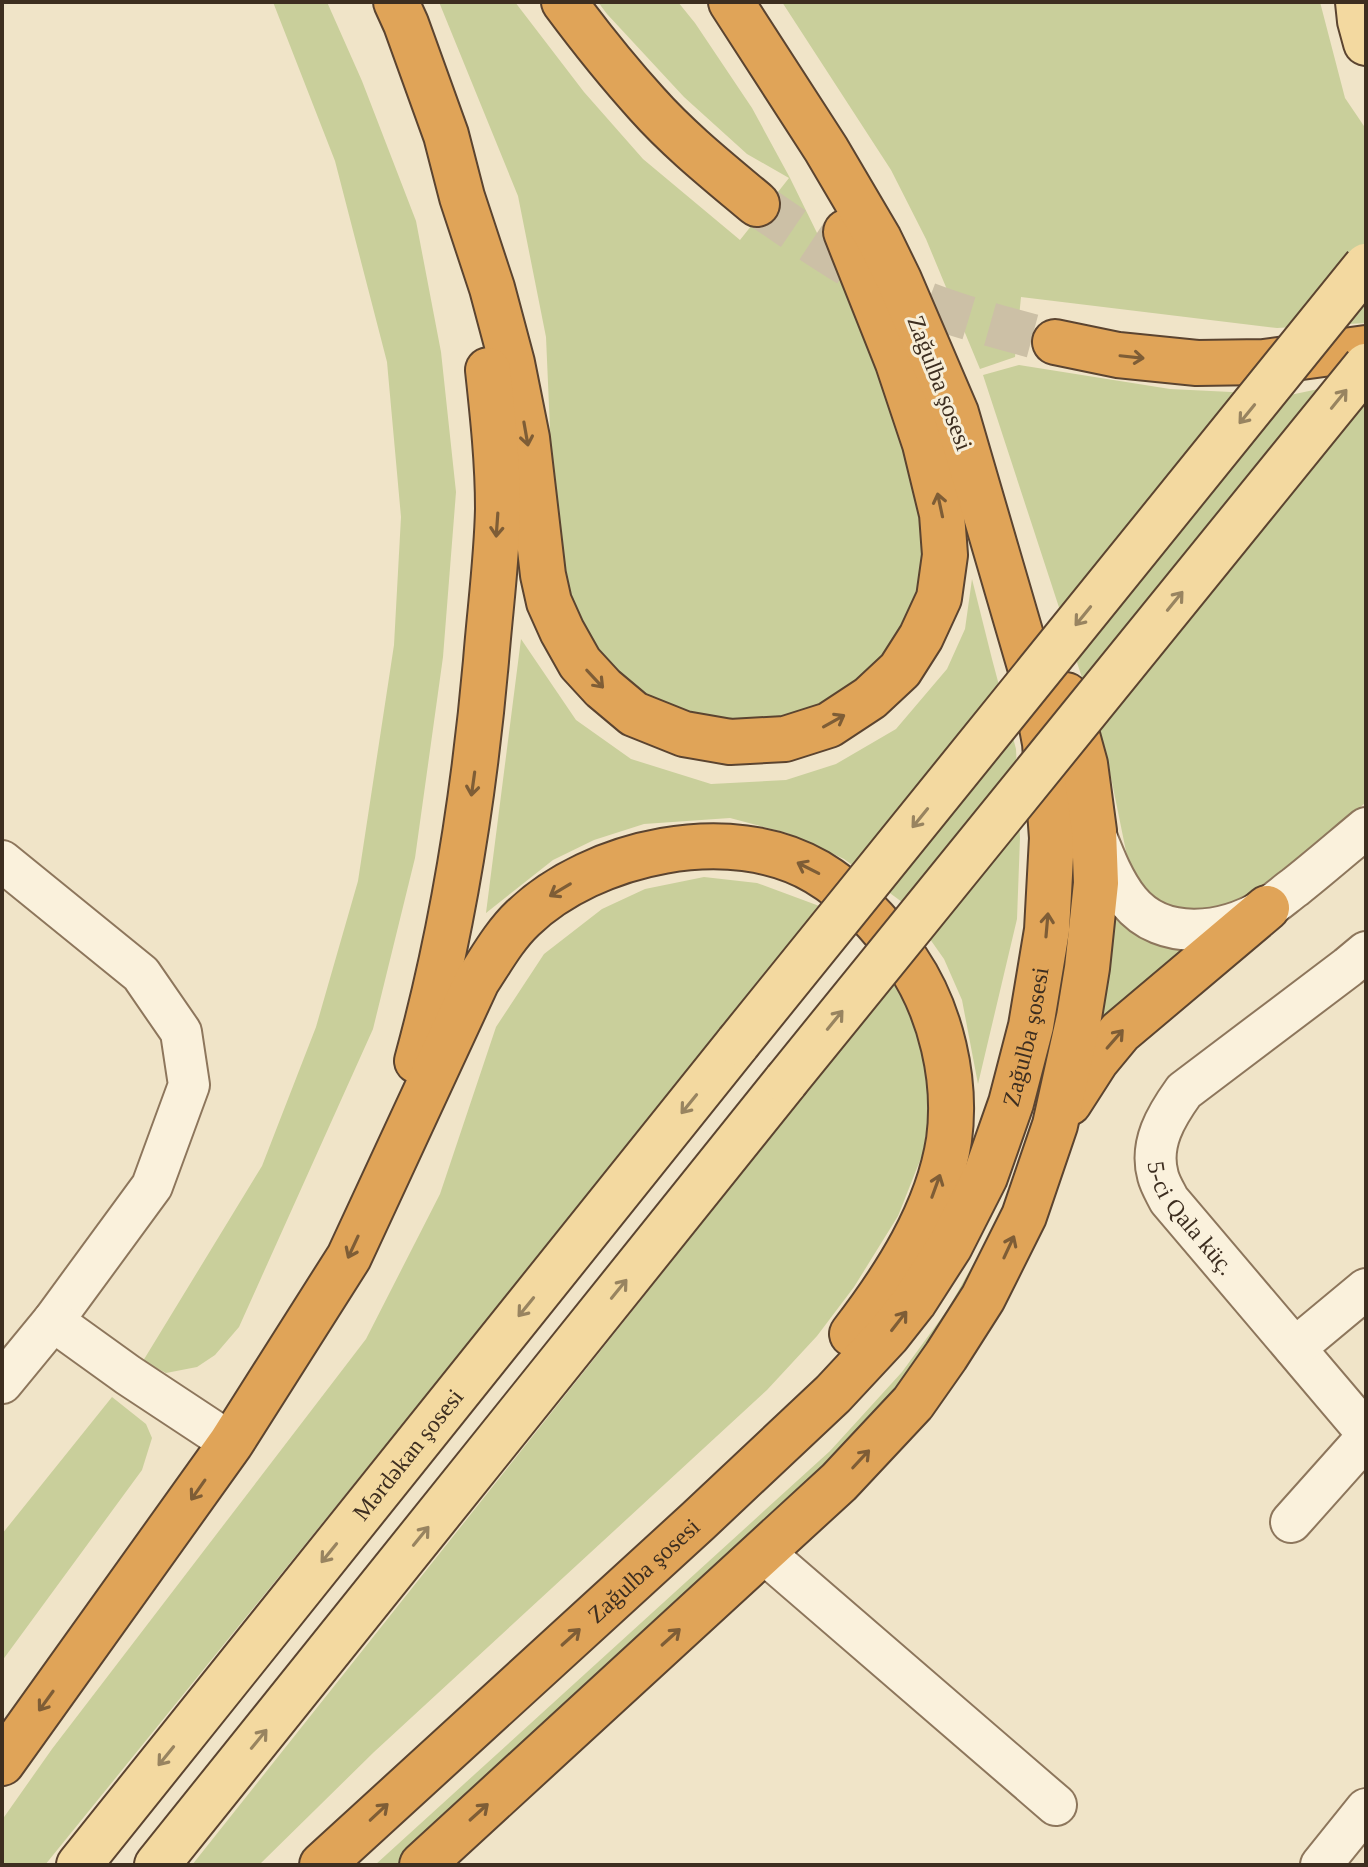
<svg xmlns="http://www.w3.org/2000/svg" width="1368" height="1867" viewBox="0 0 1368 1867" font-family="'Times New Roman',serif">
<style>
.grass{fill:#c9cf9b}
.lines{fill:none;stroke-linecap:round;stroke-linejoin:round}
.highway-tunnel{stroke:#ccc0a6;stroke-width:44;stroke-dasharray:44 22;stroke-linecap:butt}
.minor-casing{stroke:#8d765c;stroke-width:44}
.major-casing{stroke:#5b4430;stroke-width:48}
.highway-casing{stroke:#5b4430;stroke-width:48}
.minor{stroke:#faf1dc;stroke-width:40}
.major{stroke:#f3d9a0;stroke-width:44}
.highway{stroke:#e0a458;stroke-width:44}
.major-bridge-casing{stroke:#5b4430;stroke-width:48;stroke-linecap:butt}
.major-bridge{stroke:#f3d9a0;stroke-width:44}
.oneway{stroke:#7e5d36}
.oneway2{stroke:#988460}
.labels{text-anchor:middle;dominant-baseline:central;stroke-width:6;stroke-linejoin:round;paint-order:stroke}
.street-label{font-size:24px;fill:#3d2e20;stroke:#f7eed8}
</style>
<rect width="100%" height="100%" fill="#f0e4c8"/>
<path class="grass" d="M 273,2 L 327,2 L 362,81 L 416,221 L 441,352 L 456,492 L 443,657 L 415,858 L 373,1029 L 239,1327 L 215,1355 L 197,1367 L 166,1373 L 143,1361 L 262,1166 L 316,1027 L 358,881 L 394,645 L 401,517 L 387,362 L 335,161 Z
M 439,2 L 515,2 L 584,92 L 643,159 L 740,240 L 789,178 L 747,154 L 684,97 L 607,14 L 598,2 L 678,2 L 695,23 L 752,108 L 790,178 L 849,298 L 894,403 L 931,558 L 899,649 L 824,708 L 755,725 L 706,720 L 664,707 L 623,680 L 586,642 L 567,602 L 555,544 L 546,337 L 518,196 Z
M 782,2 L 1320,2 L 1345,98 L 1366,129 L 1366,323 L 1277,328 L 1021,297 L 1015,357 L 980,369 L 926,239 L 891,170 Z
M 1019,365 L 1170,389 L 1290,395 L 1366,379 L 1366,802 L 1279,880 L 1231,909 L 1189,913 L 1163,904 L 1141,884 L 1128,861 L 1105,748 L 983,375 Z
M 972,579 L 992,659 L 1016,749 L 1020,838 L 1017,919 L 978,1084 L 962,1000 L 944,959 L 906,905 L 844,859 L 787,833 L 730,818 L 644,824 L 594,840 L 553,860 L 486,913 L 521,639 L 576,720 L 631,759 L 711,784 L 786,780 L 836,764 L 896,729 L 947,669 L 965,629 Z
M 704,877 L 757,883 L 822,907 L 45,1865 L 2,1865 L 2,1820 L 52,1749 L 366,1339 L 440,1194 L 496,1027 L 544,954 L 602,909 L 645,889 Z
M 1109,888 L 1197,943 L 1088,1044 Z
M 896,979 L 918,1025 L 927,1059 L 930,1106 L 923,1153 L 898,1216 L 854,1287 L 817,1336 L 767,1390 L 374,1752 L 259,1865 L 192,1865 Z
M 996,1224 L 917,1380 L 402,1865 L 375,1865 L 830,1451 L 902,1372 L 948,1309 Z
M 112,1397 L 146,1424 L 152,1438 L 142,1470 L 2,1661 L 2,1534 Z"/>
<g class="lines">
<path class="highway-tunnel" d="M 757,204 C 801,234 845,265 892,289 C 944,314 1000,327 1055,342"/>
<defs>
<g id="minor">
<path d="M 1096,836 C 1105,859 1114,882 1129,901 C 1163,943 1225,933 1265,909 C 1276,903 1285,894 1295,887 C 1319,868 1342,848 1366,828"/>
<path d="M 2,861 L 141,974 L 181,1032 L 189,1085 L 152,1186 L 53,1321 L 2,1383"/>
<path id="s1" d="M 1366,952 L 1348,967 L 1184,1091 C 1166,1116 1149,1144 1158,1176 C 1160,1184 1165,1192 1169,1200 L 1366,1432"/>
<path d="M 53,1321 L 128,1375 L 231,1443"/>
<path d="M 1295,1348 L 1366,1289"/>
<path d="M 1291,1522 L 1366,1438"/>
<path d="M 764,1553 L 1056,1805"/>
<path d="M 1321,1865 L 1366,1809"/>
</g>
<g id="major">
<path d="M 1358,2 L 1360,21 L 1366,43"/>
<path id="s2" d="M 79,1865 L 738,1043"/>
<path d="M 157,1865 L 786,1081"/>
</g>
<g id="highway">
<path d="M 396,2 L 406,24 L 446,135 L 462,197 L 492,288 L 512,363 L 527,438 L 543,575 L 549,602 L 562,631 L 580,663 L 603,688 L 634,714 L 684,734 L 730,742 L 785,739 L 829,725 L 870,698 L 900,670 L 921,637 L 939,598 L 945,555 L 942,514 L 925,444 L 898,363 L 846,232"/>
<path d="M 564,2 C 590,37 617,71 647,104 C 680,141 719,172 757,204"/>
<path d="M 1055,342 L 1118,355 L 1197,363 L 1264,362 L 1366,348"/>
<path d="M 417,1061 C 453,930 474,796 486,661 C 490,610 497,559 498,509 C 498,462 493,416 488,370"/>
<path d="M 1069,1103 L 1096,1061 L 1120,1032 L 1267,908"/>
<path d="M 2,1763 L 231,1443 L 349,1257 L 477,981 C 491,960 504,936 523,918 C 593,851 731,821 817,872 C 854,894 883,926 907,961 C 941,1011 957,1080 949,1140 C 938,1212 895,1278 852,1334"/>
<path id="s3" d="M 322,1865 L 698,1521 L 833,1394 L 888,1335 L 914,1302 L 950,1246 L 985,1177 L 1011,1103 L 1031,1026 L 1047,930 L 1052,838 L 1045,743 L 1031,670 L 956,413 L 899,280 L 879,239 L 826,149 L 731,2"/>
<path d="M 422,1865 L 839,1482 L 913,1403 L 946,1356 L 983,1298 L 1024,1216 L 1055,1125 L 1079,1017 L 1087,968 L 1096,883 L 1094,831 L 1085,764 L 1066,695"/>
</g>
</defs>
<use href="#minor" class="minor-casing"/>
<use href="#major" class="major-casing"/>
<use href="#highway" class="highway-casing"/>
<use href="#minor" class="minor"/>
<use href="#major" class="major"/>
<use href="#highway" class="highway"/>
<defs>
<path id="major-bridge" d="M 738,1043 L 1366,266
M 786,1081 L 1366,366"/>
</defs>
<use href="#major-bridge" class="major-bridge-casing"/>
<use href="#major-bridge" class="major-bridge"/>
</g>
<defs><path id="oneway-shaft" d="M-6 0H5M1.5-3L5.5 0L1.5 3" fill="none" stroke-width="1.6" stroke-linecap="round" stroke-linejoin="round" transform="scale(2)"/></defs>
<g class="oneway">
<use href="#oneway-shaft" transform="translate(1132 357) rotate(6)"/>
<use href="#oneway-shaft" transform="translate(526 434) rotate(80)"/>
<use href="#oneway-shaft" transform="translate(940 505) rotate(-102)"/>
<use href="#oneway-shaft" transform="translate(497 525) rotate(94)"/>
<use href="#oneway-shaft" transform="translate(595 679) rotate(47)"/>
<use href="#oneway-shaft" transform="translate(834 721) rotate(-29)"/>
<use href="#oneway-shaft" transform="translate(473 784) rotate(98)"/>
<use href="#oneway-shaft" transform="translate(808 868) rotate(-153)"/>
<use href="#oneway-shaft" transform="translate(560 890) rotate(149)"/>
<use href="#oneway-shaft" transform="translate(1047 925) rotate(-85)"/>
<use href="#oneway-shaft" transform="translate(1115 1039) rotate(-49)"/>
<use href="#oneway-shaft" transform="translate(936 1186) rotate(-70)"/>
<use href="#oneway-shaft" transform="translate(353 1247) rotate(115)"/>
<use href="#oneway-shaft" transform="translate(1009 1247) rotate(-65)"/>
<use href="#oneway-shaft" transform="translate(899 1321) rotate(-52)"/>
<use href="#oneway-shaft" transform="translate(861 1459) rotate(-47)"/>
<use href="#oneway-shaft" transform="translate(198 1490) rotate(125)"/>
<use href="#oneway-shaft" transform="translate(571 1637) rotate(-42)"/>
<use href="#oneway-shaft" transform="translate(671 1637) rotate(-42)"/>
<use href="#oneway-shaft" transform="translate(46 1701) rotate(126)"/>
<use href="#oneway-shaft" transform="translate(379 1812) rotate(-43)"/>
<use href="#oneway-shaft" transform="translate(479 1812) rotate(-42)"/>
</g>
<g class="oneway2">
<use href="#oneway-shaft" transform="translate(1339 399) rotate(-51)"/>
<use href="#oneway-shaft" transform="translate(1247 414) rotate(129)"/>
<use href="#oneway-shaft" transform="translate(1175 601) rotate(-51)"/>
<use href="#oneway-shaft" transform="translate(1083 616) rotate(129)"/>
<use href="#oneway-shaft" transform="translate(920 818) rotate(129)"/>
<use href="#oneway-shaft" transform="translate(835 1020) rotate(-51)"/>
<use href="#oneway-shaft" transform="translate(689 1104) rotate(129)"/>
<use href="#oneway-shaft" transform="translate(619 1289) rotate(-51)"/>
<use href="#oneway-shaft" transform="translate(526 1307) rotate(129)"/>
<use href="#oneway-shaft" transform="translate(421 1536) rotate(-51)"/>
<use href="#oneway-shaft" transform="translate(329 1553) rotate(129)"/>
<use href="#oneway-shaft" transform="translate(259 1739) rotate(-51)"/>
<use href="#oneway-shaft" transform="translate(166 1756) rotate(129)"/>
</g>
<g class="labels">
<g class="street-label">
<text transform="translate(940 383) rotate(69)">Zağulba şosesi</text>
<text stroke="none"><textPath href="#s3" startOffset="1108">Zağulba şosesi</textPath></text>
<text stroke="none"><textPath href="#s1" startOffset="374">5-ci Qala küç.</textPath></text>
<text stroke="none"><textPath href="#s2" startOffset="526">Mərdəkan şosesi</textPath></text>
<text stroke="none"><textPath href="#s3" startOffset="436">Zağulba şosesi</textPath></text>
</g>
</g>
<rect width="1368" height="1867" fill="none" stroke="#3d2e20" stroke-width="8"/>
</svg>
